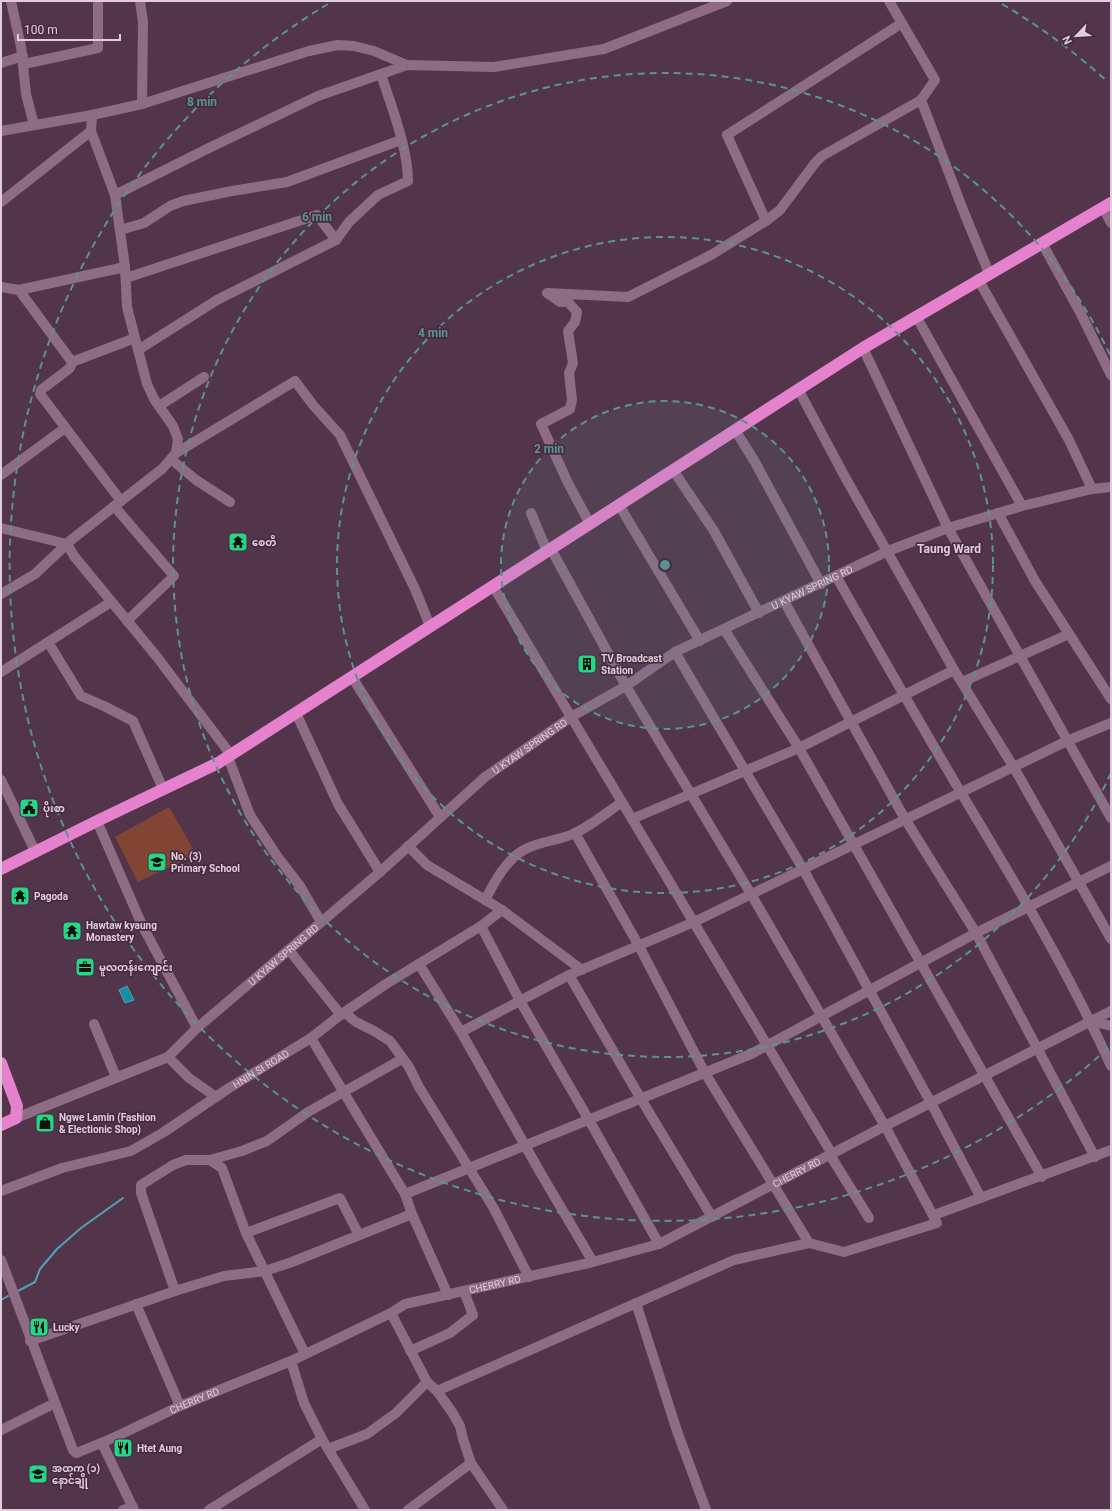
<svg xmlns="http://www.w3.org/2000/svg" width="1112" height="1511" viewBox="0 0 1112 1511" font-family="Roboto,'Noto Sans Myanmar',sans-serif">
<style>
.green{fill:#834533}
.water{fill:#158ea7;stroke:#52a1b6}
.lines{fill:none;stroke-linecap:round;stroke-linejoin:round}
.stream{stroke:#52a1b6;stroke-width:2}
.minor{stroke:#8e6c84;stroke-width:10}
.highway{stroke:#e581cd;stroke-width:12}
.ring{fill:none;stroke:#589494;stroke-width:2;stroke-dasharray:7 5}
.labels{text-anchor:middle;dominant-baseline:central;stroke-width:3.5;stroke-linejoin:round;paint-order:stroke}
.poi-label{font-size:10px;font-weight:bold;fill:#e0cdda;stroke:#482b40;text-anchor:start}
.street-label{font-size:10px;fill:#e0cdda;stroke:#482b40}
.quarter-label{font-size:12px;font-weight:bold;fill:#e0cdda;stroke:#482b40}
.centre{fill:#589494;stroke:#482b40;stroke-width:2}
.ring-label{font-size:12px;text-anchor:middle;font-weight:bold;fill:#589494;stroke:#482b40;stroke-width:3.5;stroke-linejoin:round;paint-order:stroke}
</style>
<rect width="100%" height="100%" fill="#53354b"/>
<path class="green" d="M 169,807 L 196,854 L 138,882 L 115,837 Z"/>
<path class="water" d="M 127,986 L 134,1000 L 125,1003 L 119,990 Z"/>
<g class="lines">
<path class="stream" d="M 18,1291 L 35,1282 L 40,1269 L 57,1249 L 81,1228 L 123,1198
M 1,1300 L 8,1296"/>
<g class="minor">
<path d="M 11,1 L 21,47 L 26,94 L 34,125"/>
<path d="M 889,1 L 935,80 L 921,100"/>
<path d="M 1,63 L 23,56"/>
<path d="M 24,64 L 98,48 L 98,1"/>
<path d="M 142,104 L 309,51 L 338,45 L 354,46 L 374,51 L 407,65"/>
<path d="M 92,115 L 142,104 L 143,22 L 140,1"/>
<path d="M 1,131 L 92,115 L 91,131 L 115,195 L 125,267 L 127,307 L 135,338 L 147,384 L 154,399 L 173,426 L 178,439 L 176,453 L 162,469 L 71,540 L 35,574 L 1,594"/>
<path d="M 115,195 L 211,147 L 318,96 L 407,65 L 494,67 L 604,49 L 727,1"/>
<path d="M 1,202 L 91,131"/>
<path d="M 1103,208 L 1111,223"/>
<path d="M 766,221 L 727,135 L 902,23"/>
<path d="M 120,230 L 144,223 L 170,206 L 183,201 L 232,191 L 287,182 L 401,140"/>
<path d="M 1042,243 L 1080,312 L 1111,375"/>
<path d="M 126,278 L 317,215 L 336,240"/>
<path d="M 978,279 L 1069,440 L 1092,489"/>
<path d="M 1,287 L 19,290 L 125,267"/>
<path d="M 19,290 L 72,362"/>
<path d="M 916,316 L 1022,506"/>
<path d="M 863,348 L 948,528 L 1111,818"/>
<path d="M 138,350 L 217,300 L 336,240 L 349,222 L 378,195 L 408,181 C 408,148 391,106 381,74"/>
<path d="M 72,362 L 70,368 L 41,390 L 40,394 L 121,501"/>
<path d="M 72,362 L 135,338"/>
<path d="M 798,389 L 845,477 L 954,670 L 1013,766 L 1111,939"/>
<path d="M 159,406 L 204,377"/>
<path d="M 735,430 L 755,462 L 821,584"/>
<path d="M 176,453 L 295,381 L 313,405 L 340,435 L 415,589 L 430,626"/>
<path d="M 171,459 L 196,480 L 230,502"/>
<path d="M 673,470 L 714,531 L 759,613"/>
<path d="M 1,475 L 65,428"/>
<path d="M 619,505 L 700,641"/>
<path d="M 114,506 L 174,576 L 127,621"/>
<path d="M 531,513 L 547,551"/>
<path d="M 998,513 L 1035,581 L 1111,699"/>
<path d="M 590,524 L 568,483 L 541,424 L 570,409 L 572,400 L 569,373 L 573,363 L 568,331 L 575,322 L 577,312 L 568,302 L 560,302 L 547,293 L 628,297 L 711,255 L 766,221 L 780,210 L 815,163 L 822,156 L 921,100 L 965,215 L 989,273"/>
<path d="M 1,528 L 67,544 L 74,556 L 157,657 L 231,755"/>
<path d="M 836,576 C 877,648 918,720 960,791 C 1014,881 1068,970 1111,1066"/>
<path d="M 493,586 L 832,1154"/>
<path d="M 784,601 L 905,819 L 976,933 L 1111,866"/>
<path d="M 724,629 L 799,748 L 1042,1177"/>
<path d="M 48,642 L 81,696 L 104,706 L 133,721 L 163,789"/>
<path d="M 675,652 L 803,869 L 931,1103 L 981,1198"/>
<path d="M 1,672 L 111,602"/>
<path d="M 352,677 L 440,817"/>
<path d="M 962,682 L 1069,634"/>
<path d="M 296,713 L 338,804 L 380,872"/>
<path d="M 228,757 L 250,815 L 277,856 L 300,886 L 321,922"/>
<path d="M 1,780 L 35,851"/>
<path d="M 632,819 L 799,748 L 954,670"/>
<path d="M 97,821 L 142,925 L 197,1028"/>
<path d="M 575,833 L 639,946 L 705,1073 L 809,1243"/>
<path d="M 408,846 L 427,865 L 502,910 L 582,970"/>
<path d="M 485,900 C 493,885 501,869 514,857 C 530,842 554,842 573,834 C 591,826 606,813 622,802"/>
<path d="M 481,926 L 520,1001 L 589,1120 L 659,1244"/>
<path d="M 289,950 L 341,1015"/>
<path d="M 419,964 L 461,1032 L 540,1172 L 593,1262"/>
<path d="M 569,975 L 641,1099 L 712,1217"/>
<path d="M 345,1013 L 356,1022 L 374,1031 L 390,1041 L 409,1067 L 419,1087 L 493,1207 L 529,1277"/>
<path d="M 1091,1021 L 1111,1026"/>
<path d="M 94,1024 L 116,1077"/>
<path d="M 461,1032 L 569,975 L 694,922 L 1067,741 L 1111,723"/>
<path d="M 311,1038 L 405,1194 L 412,1214 L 448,1295"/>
<path d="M 168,1057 L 189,1078 L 216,1097"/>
<path id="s1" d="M 16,1118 L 168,1057 L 197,1028 L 380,872 L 485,777 L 571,717 L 626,686 L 675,652 L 888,551 L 948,528 L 1022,506 L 1092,489 L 1111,487"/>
<path d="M 830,1155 L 869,1218"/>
<path d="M 210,1160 L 242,1151 L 267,1141 L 308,1112 L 402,1059"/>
<path id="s2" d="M 1,1191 L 62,1168 L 131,1151 L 164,1132 L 229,1088 L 311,1038 L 339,1016 L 386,984 L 481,926 L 502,910"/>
<path d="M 405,1194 L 751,1054 L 976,933 L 1095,1157"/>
<path d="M 934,1215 L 1111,1150"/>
<path d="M 246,1233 L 340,1198 L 359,1235"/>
<path id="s3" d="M 1,1260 L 73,1450 L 76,1453 L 79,1452 L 113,1438 L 180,1406 L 291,1361 L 391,1313 L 405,1304 L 589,1263 L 659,1244 L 885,1126 L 1111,1011"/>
<path d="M 175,1291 L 141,1193 L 141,1185 L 173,1165 L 186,1160 L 210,1160 L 222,1168 L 246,1233 L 305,1354"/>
<path d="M 636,1303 L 677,1431 L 706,1510"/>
<path d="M 136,1304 L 180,1406"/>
<path d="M 391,1313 L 427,1382 L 437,1391 L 452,1412 L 460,1426 L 463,1439 L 471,1463 L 503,1510"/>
<path d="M 30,1341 L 175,1291 L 224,1276 L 265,1271 L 292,1262 L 412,1214"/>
<path d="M 410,1351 L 450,1333 L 473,1315 L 464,1291"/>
<path d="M 291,1361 L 304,1403 L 322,1439 L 365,1510"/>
<path d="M 437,1391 L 734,1260 L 809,1243 L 844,1252 L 937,1223 L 885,1126 L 751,894 L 626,686 L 551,549"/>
<path d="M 1,1430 L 55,1403"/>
<path d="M 102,1443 L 134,1510"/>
<path d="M 328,1449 L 367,1434 L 396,1413 L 427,1382"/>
<path d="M 123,1510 L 133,1507"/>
<path d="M 209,1510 L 322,1439"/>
<path d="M 408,1510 L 471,1463"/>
</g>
<path class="highway" d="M 1,869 L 97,821 L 218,763 L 863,348 L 1111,203
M 1,1063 L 17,1106 L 16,1118 L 1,1125"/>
</g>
<circle cx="665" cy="565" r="164" fill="#589494" fill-opacity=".12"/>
<g class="ring">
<circle cx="665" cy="565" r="164"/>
<circle cx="665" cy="565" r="328"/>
<path d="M1111 773A492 492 0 1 1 1111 357"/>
<path d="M1108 1048A655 655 0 1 1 328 4M1002 4A655 655 0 0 1 1108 82"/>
</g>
<defs>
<symbol id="temple-square" viewBox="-11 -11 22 22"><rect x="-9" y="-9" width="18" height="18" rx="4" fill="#22d887" stroke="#482b40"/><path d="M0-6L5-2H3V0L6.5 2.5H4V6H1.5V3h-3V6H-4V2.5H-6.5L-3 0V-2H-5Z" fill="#111"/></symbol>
<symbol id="building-square" viewBox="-11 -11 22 22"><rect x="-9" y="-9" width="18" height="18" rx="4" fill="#22d887" stroke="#482b40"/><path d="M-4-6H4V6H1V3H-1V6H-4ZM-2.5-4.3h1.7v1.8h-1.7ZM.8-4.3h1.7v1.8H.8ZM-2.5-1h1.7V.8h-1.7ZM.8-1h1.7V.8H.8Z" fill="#111"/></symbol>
<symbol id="civic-square" viewBox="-11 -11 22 22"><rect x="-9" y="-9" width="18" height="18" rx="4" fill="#22d887" stroke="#482b40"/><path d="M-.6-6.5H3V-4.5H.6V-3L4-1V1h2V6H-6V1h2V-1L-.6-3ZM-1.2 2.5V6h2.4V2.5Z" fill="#111"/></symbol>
<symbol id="school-square" viewBox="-11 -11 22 22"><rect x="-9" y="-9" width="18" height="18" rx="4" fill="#22d887" stroke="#482b40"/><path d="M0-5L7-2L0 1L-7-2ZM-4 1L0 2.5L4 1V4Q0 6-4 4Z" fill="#111"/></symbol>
<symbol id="office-square" viewBox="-11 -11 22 22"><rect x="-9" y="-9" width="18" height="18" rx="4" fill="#22d887" stroke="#482b40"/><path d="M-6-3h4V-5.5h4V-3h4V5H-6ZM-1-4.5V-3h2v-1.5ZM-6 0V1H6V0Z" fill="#111"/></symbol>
<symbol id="shop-square" viewBox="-11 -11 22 22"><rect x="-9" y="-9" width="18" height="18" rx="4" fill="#22d887" stroke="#482b40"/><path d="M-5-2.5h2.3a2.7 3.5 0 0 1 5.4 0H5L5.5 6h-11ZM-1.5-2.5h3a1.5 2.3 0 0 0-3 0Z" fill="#111"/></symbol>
<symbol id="restaurant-square" viewBox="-11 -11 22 22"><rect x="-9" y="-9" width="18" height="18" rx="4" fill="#22d887" stroke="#482b40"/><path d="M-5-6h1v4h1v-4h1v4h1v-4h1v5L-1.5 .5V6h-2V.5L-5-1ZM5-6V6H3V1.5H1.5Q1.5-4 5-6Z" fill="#111"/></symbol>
</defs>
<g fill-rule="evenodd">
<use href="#temple-square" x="227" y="531" width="22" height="22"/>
<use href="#building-square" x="576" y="653" width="22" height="22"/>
<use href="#civic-square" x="18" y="797" width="22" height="22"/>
<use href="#school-square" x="146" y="851" width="22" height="22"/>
<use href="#temple-square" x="9" y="885" width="22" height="22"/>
<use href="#temple-square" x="61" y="920" width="22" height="22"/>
<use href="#office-square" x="74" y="956" width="22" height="22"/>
<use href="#shop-square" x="34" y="1112" width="22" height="22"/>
<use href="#restaurant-square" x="28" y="1316" width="22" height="22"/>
<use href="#restaurant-square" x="112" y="1437" width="22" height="22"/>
<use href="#school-square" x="27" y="1463" width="22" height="22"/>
</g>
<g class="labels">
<g class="poi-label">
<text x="252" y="542">စေတီ</text>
<text x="601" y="658">TV Broadcast<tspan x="601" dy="12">Station</tspan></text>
<text x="43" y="808">ပိုးစာ</text>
<text x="171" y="856">No. (3)<tspan x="171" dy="12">Primary School</tspan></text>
<text x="34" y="896">Pagoda</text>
<text x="86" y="925">Hawtaw kyaung<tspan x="86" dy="12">Monastery</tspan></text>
<text x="99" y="967">မူလတန်းကျောင်း</text>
<text x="59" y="1117">Ngwe Lamin (Fashion<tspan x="59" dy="12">&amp; Electionic Shop)</tspan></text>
<text x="53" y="1327">Lucky</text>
<text x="137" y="1448">Htet Aung</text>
<text x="52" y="1468">အထက (၁)<tspan x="52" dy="12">နောင်ချို</tspan></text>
</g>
<g class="street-label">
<text stroke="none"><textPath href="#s1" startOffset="966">U KYAW SPRING RD</textPath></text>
<text stroke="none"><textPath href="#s1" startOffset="641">U KYAW SPRING RD</textPath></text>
<text stroke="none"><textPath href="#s1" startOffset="318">U KYAW SPRING RD</textPath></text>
<text stroke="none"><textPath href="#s2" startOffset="290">HNIN SI ROAD</textPath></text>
<text stroke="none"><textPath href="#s3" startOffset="985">CHERRY RD</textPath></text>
<text stroke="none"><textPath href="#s3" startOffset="661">CHERRY RD</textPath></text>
<text stroke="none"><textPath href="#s3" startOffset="337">CHERRY RD</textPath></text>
</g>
<g class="quarter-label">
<text x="949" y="549">Taung Ward</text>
</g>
</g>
<circle cx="665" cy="565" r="6" class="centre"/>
<g class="ring-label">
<text x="202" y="106">8 min</text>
<text x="317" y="221">6 min</text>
<text x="433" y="337">4 min</text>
<text x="549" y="453">2 min</text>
</g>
<rect width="1112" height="1511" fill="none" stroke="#e0cdda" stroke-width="4"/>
<g transform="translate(1076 36) rotate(245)" stroke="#482b40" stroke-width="3" paint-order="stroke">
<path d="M0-3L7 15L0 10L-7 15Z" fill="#e0cdda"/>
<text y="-6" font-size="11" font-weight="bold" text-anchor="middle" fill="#e0cdda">N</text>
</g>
<path d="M18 34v6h102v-6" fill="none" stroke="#e0cdda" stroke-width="2"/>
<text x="24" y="34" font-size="12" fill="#e0cdda" stroke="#482b40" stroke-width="3" paint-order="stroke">100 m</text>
</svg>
